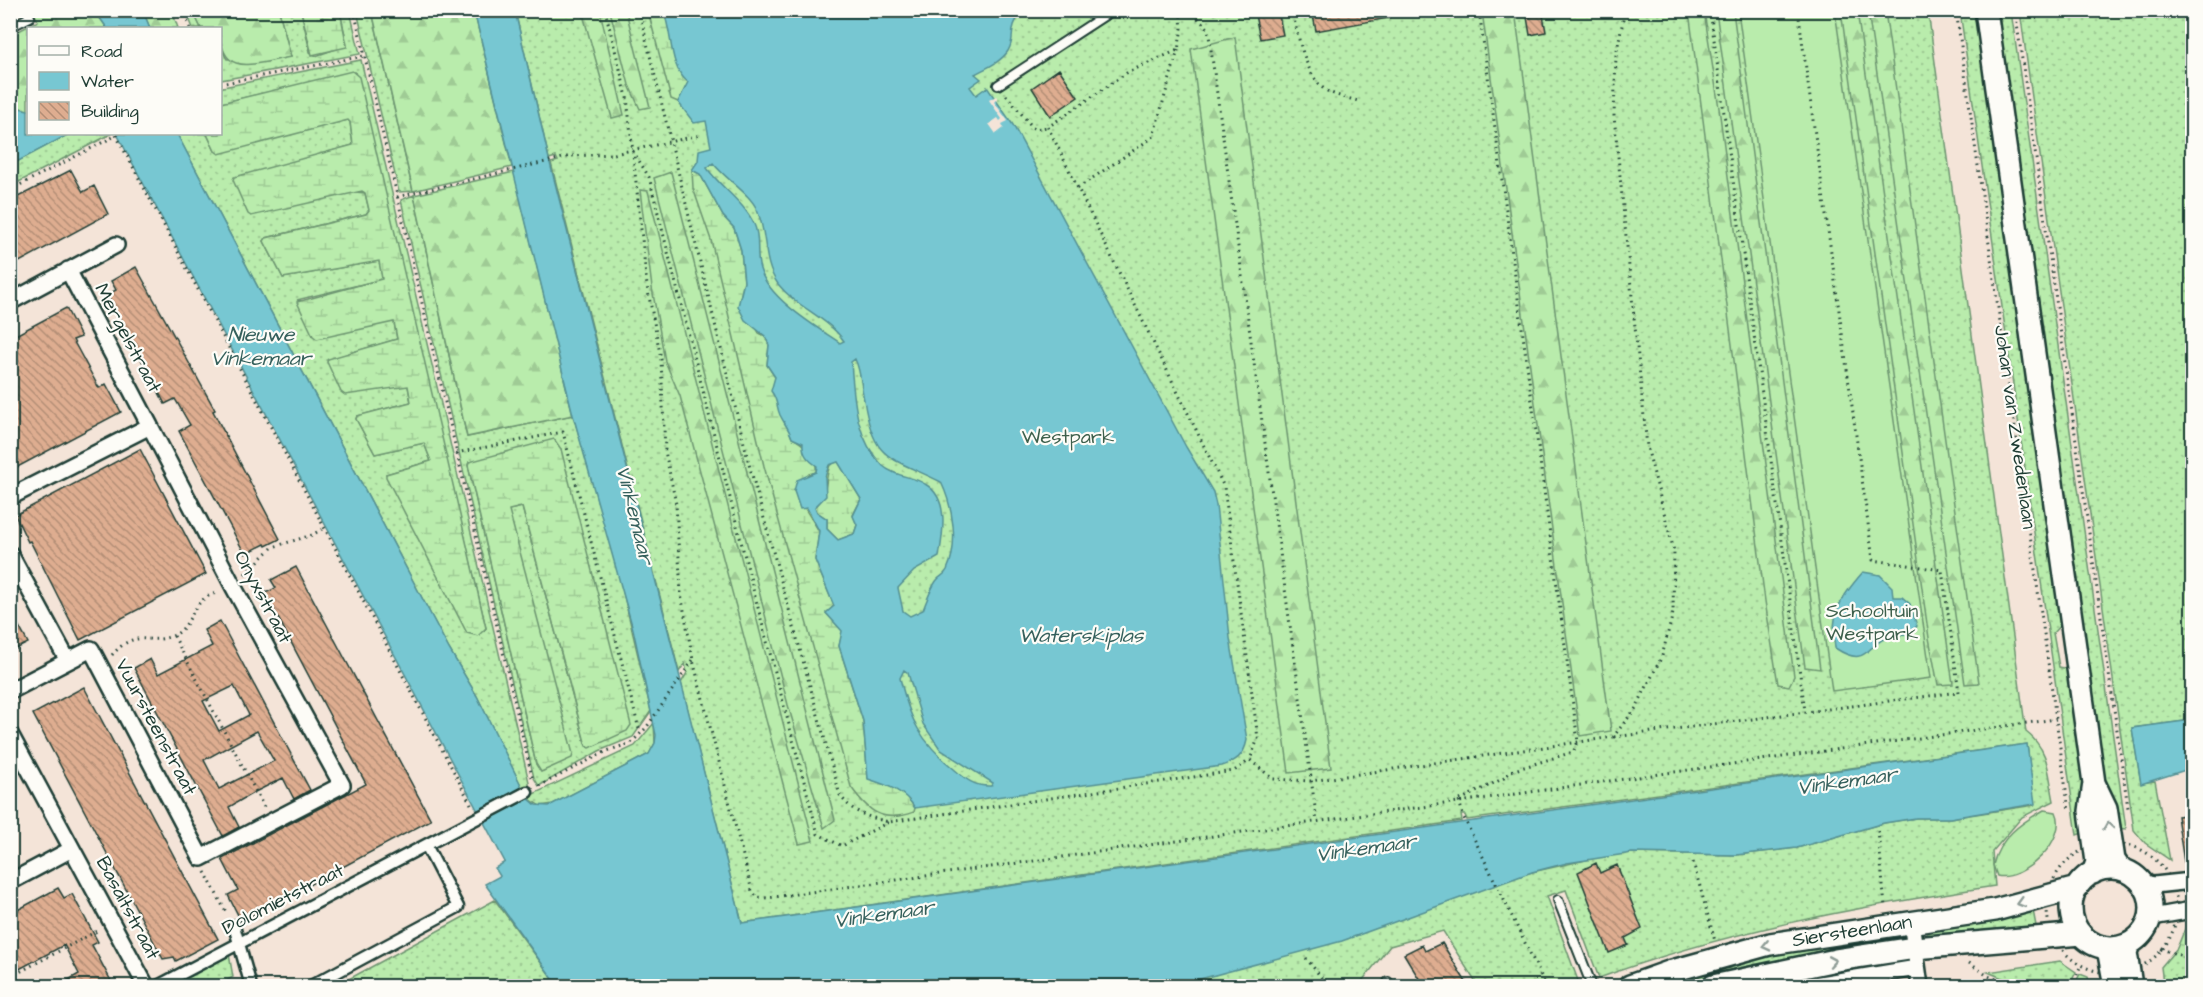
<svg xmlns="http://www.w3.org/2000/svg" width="2203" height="997" viewBox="0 0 2203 997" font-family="'Architects Daughter',sans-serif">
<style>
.grass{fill:url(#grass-dots);stroke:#6c9470;stroke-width:1.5;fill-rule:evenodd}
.forest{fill:url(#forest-firs);stroke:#6c9470;stroke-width:1.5}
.wetland{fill:url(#wetland-marsh);stroke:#6c9470;stroke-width:1.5}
.garden{fill:#b9ecac;stroke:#6c9470;stroke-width:1.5}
.water{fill:#77c7d2;stroke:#549093;stroke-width:1.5;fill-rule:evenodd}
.pier{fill:#f4e4d8}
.building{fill:url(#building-back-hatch);stroke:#1f3d34;stroke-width:1.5;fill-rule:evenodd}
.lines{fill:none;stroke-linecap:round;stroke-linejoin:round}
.service-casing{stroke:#1f3d34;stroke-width:12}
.pedestrian-casing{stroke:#1f3d34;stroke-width:15}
.minor-casing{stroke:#1f3d34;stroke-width:20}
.secondary-casing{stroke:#1f3d34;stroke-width:26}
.path{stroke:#1f3d34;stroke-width:3;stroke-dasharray:1.5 4.5;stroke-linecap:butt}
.service{stroke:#fdfcf7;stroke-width:8}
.pedestrian{stroke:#fdfcf7;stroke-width:10}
.minor{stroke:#fdfcf7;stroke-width:15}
.secondary{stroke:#fdfcf7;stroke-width:21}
.oneway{stroke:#8e9c96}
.labels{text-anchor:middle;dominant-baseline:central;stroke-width:4.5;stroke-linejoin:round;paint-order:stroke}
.street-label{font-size:20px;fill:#1f3d34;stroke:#fdfcf7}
.park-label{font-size:20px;fill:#3e604c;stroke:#fdfcf7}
.water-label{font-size:21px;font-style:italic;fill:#35605c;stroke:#fdfcf7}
</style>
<defs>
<pattern id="grass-dots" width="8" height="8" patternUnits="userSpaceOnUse" patternTransform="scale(1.5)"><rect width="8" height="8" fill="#b9ecac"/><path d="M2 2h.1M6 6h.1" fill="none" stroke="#9fcb95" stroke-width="1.8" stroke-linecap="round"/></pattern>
<pattern id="forest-firs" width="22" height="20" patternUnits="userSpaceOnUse" patternTransform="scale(1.5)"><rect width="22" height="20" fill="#b9ecac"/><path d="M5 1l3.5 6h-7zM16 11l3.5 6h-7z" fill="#9fcb95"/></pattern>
<pattern id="wetland-marsh" width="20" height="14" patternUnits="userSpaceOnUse" patternTransform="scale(1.5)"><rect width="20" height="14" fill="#b9ecac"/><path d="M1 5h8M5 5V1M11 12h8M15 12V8" fill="none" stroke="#9fcb95"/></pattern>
<pattern id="building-back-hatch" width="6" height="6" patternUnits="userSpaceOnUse" patternTransform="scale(1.5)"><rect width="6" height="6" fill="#dead90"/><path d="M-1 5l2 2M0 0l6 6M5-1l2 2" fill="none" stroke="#b38e76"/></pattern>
</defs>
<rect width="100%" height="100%" fill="#f4e4d8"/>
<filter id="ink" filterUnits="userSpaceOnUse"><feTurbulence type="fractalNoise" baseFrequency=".0167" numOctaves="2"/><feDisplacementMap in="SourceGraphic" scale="12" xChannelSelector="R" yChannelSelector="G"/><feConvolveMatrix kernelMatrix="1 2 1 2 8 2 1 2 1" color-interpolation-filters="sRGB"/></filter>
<g filter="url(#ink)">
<path class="grass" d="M 301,10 L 310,52 L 316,56 L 347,45 L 340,11 L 350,11 L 360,54 L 221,80 L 220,47 L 227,59 L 291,57 L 279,11 Z
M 186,11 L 193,11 L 201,28 L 193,28 Z
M 357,11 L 372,11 L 413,191 L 399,192 Z
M 515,11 L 1928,11 L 2026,732 C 2050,750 2048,773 2054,801 L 2022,817 L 1992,852 L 1995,886 C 1861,906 1725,931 1599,978 L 1566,890 L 1547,896 L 1580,986 L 1478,986 L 1443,931 L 1390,946 L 1358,986 L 1174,986 L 1532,872 L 1604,856 L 1632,853 L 1736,855 L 1797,848 L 1884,823 L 1916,818 L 1950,818 L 2034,805 L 2027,744 L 1467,820 L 1465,815 L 1461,815 L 1462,821 L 742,923 L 681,683 L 687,673 L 685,663 L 679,672 L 551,163 L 558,161 L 556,157 L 549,159 Z
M 1960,11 L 1975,11 L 2062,623 L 2053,633 L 2059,667 L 2069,669 L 2088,831 L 2077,835 Z
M 1995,11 L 2011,11 L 2126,829 L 2115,828 L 2106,785 Z
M 2020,11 L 2192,11 L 2192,720 L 2132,728 L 2141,783 L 2155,781 L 2170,860 L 2145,843 L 2134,830 Z
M 361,60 L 529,782 L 529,787 L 523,790 L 477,696 L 449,649 L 177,134 L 207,134 L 215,151 L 348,120 L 350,122 L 353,145 L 233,179 L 365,193 L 369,210 L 366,214 L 266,238 L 264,241 L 283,278 L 379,261 L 383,279 L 297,300 L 394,322 L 397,339 L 327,360 L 408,386 L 411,402 L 357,416 L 356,419 L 375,454 L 424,443 L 431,461 L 386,474 L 484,631 L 486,628 L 355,72 L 221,103 L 221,88 L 223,87 Z
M 69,134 L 111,134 L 11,186 L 10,165 Z
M 414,195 L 467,437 L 573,415 L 616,562 L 651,711 L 633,737 L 599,751 L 539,786 L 534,778 L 401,200 ZM 561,449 L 586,746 L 522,507 L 508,510 L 541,772 L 536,764 L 468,465 L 469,462 Z
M 654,723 L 655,743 L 649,754 L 553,804 L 540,806 L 527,797 L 635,746 Z
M 495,900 L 558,986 L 336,986 Z
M 2032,905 L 2037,931 L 1928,939 L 1926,928 Z
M 2192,923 L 2192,978 L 2163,983 L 2161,967 L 2177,948 L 2187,924 Z
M 1905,934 L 1905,942 L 1729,974 L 1692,986 L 1644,986 L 1724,961 Z
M 229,954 L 233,977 L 217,986 L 178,986 L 176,983 Z
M 2060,961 L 2076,972 L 2069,986 L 2021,986 L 1988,972 Z
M 2080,974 L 2088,977 L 2090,986 L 2074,986 Z"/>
<path class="forest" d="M 33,11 L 95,11 L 107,28 L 28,28 L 28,110 L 11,106 L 11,35 L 38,21 Z
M 143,11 L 172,11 L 178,28 L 150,28 Z
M 193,11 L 279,11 L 291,57 C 255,63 220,80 220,28 L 201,28 Z
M 372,11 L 474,11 L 512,167 L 413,191 Z
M 582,11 L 600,11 L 624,115 L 612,118 Z
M 610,11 L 626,11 L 650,107 L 640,109 L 629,85 Z
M 1482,11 L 1515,11 L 1611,731 L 1580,736 Z
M 1689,11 L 1704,11 L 1719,108 L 1794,676 L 1789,686 L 1778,684 L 1765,601 Z
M 1716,11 L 1733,11 L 1820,669 L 1805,667 Z
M 1841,11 L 1857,11 L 1953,684 L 1938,685 L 1929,638 Z
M 1868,11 L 1885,11 L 1979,683 L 1965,684 Z
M 1235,37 L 1331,768 L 1289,773 L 1191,49 Z
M 514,172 L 573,415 L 467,437 L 414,195 Z
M 671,172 L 835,820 L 824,828 L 788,705 L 654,178 Z
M 640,190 L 648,191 L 813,841 L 799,844 L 680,396 L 665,361 L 652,288 Z"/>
<path class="wetland" d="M 301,11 L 340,11 L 347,47 L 312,55 Z
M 648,11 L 663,11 L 667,20 L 676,63 L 688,82 L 688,87 L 678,102 L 671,99 Z
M 352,71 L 359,77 L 486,628 L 478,636 L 467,633 L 386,477 L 386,474 L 431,461 L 424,443 L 375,454 L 356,419 L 357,416 L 411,402 L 408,386 L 345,395 L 341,392 L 327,362 L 328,359 L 397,339 L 394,322 L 317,339 L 313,336 L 297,302 L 382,279 L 379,261 L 283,278 L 264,241 L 266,238 L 366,214 L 369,210 L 365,193 L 362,191 L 251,216 L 248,214 L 233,180 L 234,177 L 353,145 L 350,122 L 348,120 L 219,154 L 215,151 L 207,134 L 220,134 L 221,103 Z
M 692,170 L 700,174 L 723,216 L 734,228 L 741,250 L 744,282 L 740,298 L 759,333 L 765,336 L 769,345 L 767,365 L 775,377 L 780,414 L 788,426 L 792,438 C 804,443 818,458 816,472 L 809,474 L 794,491 L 819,531 L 815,560 L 834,606 L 826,613 L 843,631 L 839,646 L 863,721 L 868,778 L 894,788 L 907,797 L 915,808 L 914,812 C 882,824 868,811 851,787 L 764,466 L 711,240 L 693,188 Z
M 554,439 L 561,449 L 631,725 L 627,731 L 590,748 L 586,746 L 522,507 L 509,510 L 573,754 L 572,758 L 541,772 L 536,764 L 468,465 L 469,462 Z
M 838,461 L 861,499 L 853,515 L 857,525 L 854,534 L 838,540 L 827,529 L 827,519 L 817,512 L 815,507 C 829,494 824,481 830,465 Z"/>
<path class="garden" d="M 1738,11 L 1835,11 L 1931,678 L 1832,691 Z
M 2044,810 L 2056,812 C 2069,839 2023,882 1997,876 L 1993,865 C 1999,838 2021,823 2044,810 Z"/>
<path class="water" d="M 95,11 L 143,11 L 150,28 L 107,28 Z
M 474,11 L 515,11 L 549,159 L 742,923 L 2027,744 L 2035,804 L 1950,818 L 1916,818 L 1884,823 L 1797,848 L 1736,855 L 1632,853 L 1567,863 L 1532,872 L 1342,941 L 1174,986 L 558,986 L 485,884 L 500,876 L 495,868 L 505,862 L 117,134 L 177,134 L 449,649 L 477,696 L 527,797 L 536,805 L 549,806 L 649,754 L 655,743 L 656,735 L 633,629 L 573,415 Z
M 663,11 L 1023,11 C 1006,31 1017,35 1008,51 C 1001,62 986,68 975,74 L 981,79 L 970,87 L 976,95 L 987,87 L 1013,125 L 1186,447 L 1213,492 L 1216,505 L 1230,638 L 1247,740 C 1244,756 1236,761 1222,766 L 915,808 C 905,791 887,785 868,779 L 863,721 L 839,646 L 842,631 L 826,613 L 834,606 L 815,560 L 819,531 L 807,508 L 800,509 L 794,491 L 797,480 L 816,472 L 817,466 C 808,460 802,454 803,443 L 792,438 C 789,429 784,423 780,415 C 776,406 778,400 771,391 L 775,377 L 767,365 L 769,345 L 765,336 L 745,320 L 738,306 L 744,282 L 741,250 L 734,228 L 723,216 L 700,174 L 692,170 L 698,161 L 699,150 L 711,147 L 706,121 L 694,123 L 678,102 L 688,82 C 668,67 673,31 663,11 ZM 713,163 C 724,178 751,194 757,210 C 768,234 762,262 778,284 C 796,307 827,317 844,341 L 840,343 C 815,326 769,299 760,269 C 755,254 761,238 754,224 C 744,202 720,187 707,168 ZM 855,359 C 861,371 861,386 864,400 C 874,463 890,456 941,482 C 953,507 959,544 947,570 C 944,576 940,576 937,580 C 932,586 926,602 923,610 L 910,616 L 903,611 L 898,588 L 914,571 L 939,557 C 943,534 950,498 925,484 C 913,476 895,477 883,466 C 855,438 854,399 851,362 ZM 838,462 L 861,499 L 853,516 L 857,525 L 854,534 L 838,540 L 827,529 L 827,519 L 817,512 L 815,507 L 826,496 L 825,477 L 829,465 ZM 904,670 L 908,673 L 923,724 L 941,750 L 993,783 L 991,786 C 975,787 965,779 954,769 C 920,741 910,720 900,678 Z
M 11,106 L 28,110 L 28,134 L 69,134 L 11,165 Z
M 1863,572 L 1880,575 L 1892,587 L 1893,597 L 1902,597 L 1910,604 L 1917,626 L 1910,634 C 1904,635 1896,634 1891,636 C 1865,643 1869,670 1835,648 C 1830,613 1841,597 1863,572 Z
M 2192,720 L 2192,768 L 2141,784 L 2132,728 Z"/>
<path class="pier" d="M 996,96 L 998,98 L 994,102 L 1008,121 L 1002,124 L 1004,128 L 996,134 L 989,124 L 998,118 L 1000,121 L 1002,119 L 989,100 Z"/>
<path class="building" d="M 1254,10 L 1278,10 L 1283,35 L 1260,39 Z
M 1312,10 L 1388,10 L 1389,18 L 1316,31 Z
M 1543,15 L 1546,32 L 1530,35 L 1527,17 Z
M 1059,69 L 1078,97 L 1050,116 L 1032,88 Z
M 71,170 L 83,192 L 94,186 L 108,214 L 10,267 L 10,201 Z
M 136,267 L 215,410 L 213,411 L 280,539 L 266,546 L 265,544 L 245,554 L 179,431 L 190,425 L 175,399 L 165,404 L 107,295 L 116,290 L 111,281 Z
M 66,308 L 81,337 L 73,340 L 99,388 L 106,384 L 121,412 L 10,471 L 10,338 Z
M 140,449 L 206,574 L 80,640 L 30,541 L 28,542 L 15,515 Z
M 296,567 L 431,820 L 241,921 L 228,895 L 238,890 L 222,859 L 366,784 L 265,593 L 276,588 L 271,580 Z
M 10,610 L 28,643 L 10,652 Z
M 220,621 L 310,790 L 294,799 L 283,778 L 253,793 L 229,807 L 239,827 L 223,836 L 134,668 L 150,659 L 158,674 L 212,646 L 204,630 ZM 234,686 L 249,715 L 219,731 L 203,701 ZM 257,731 L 274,761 L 219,789 L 204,760 Z
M 84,687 L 218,939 L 176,961 L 174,957 L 163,959 L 33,714 Z
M 2193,814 L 2193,861 L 2184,862 L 2177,816 Z
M 1596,863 L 1600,873 L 1617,865 L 1642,929 L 1625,938 L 1628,945 L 1609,953 L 1578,872 Z
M 58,888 L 64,898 L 72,894 L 98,942 L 92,945 L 111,981 L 100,987 L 56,987 L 79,974 L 64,945 L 10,974 L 10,914 Z
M 1442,943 L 1469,987 L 1424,987 L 1404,954 L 1422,945 L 1425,951 Z"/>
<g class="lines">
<defs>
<path id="service" d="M 10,27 L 30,17 L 27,10
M 998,85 L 1113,10
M 1558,900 L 1592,986
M 1388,982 L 1391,986"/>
<path id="pedestrian" d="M 234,926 L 251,986
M 158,986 L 426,845
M 311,986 L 458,907 L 426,845 L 527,792"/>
<path id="minor" d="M 68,270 L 150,426
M 10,302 L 116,245
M 10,497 L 150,426 L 233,586 L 342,785 L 201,858 L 91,649 L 10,691
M 10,554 L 68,661
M 10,734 L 146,986
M 10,882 L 72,849
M 2142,883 L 2154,885 L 2192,881
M 2149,920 L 2158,916 L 2192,910
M 1911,921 L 1920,986
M 1808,986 L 1917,968"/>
<path id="secondary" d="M 1986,10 L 2094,783 L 2106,808 L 2114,860 L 2120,869
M2071 908a40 40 0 1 1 80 0a40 40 0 1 1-80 0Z
M 2093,873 L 2097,862 L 2090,811 L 2094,783
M 2129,944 L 2126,952 L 2131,986
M 2104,947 L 2109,954 L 2115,986
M 1630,986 L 1672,971 L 1770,944 L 1995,910 L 2077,888
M 1713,986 L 1836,960 L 1915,948 L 2081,934"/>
</defs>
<use href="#service" class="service-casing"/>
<use href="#pedestrian" class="pedestrian-casing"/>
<use href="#minor" class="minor-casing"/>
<use href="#secondary" class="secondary-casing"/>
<path class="path" d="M 183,10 L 190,28
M 354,10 L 533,781
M 605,10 L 627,97 L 647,286 L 661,359 L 665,451 L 676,504 L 681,594 L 693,660 L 752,891 L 757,897 L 767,898 L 2056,719
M 639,10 L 749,464 L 840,795 C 852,813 868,817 889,822 L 1234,771 L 1250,760
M 1180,10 L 1182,28 L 1178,50 L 1128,72 L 1048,127 L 1224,487 L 1258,738 L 1250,760 L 1273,779 L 1311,781 L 1613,737 L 1636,708 L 1662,656 L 1673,613 L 1674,551 L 1647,447 L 1614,116 L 1616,55 L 1625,10
M 1189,10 L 1208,28 L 1317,822
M 1292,10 C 1297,32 1306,79 1327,91 C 1336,96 1348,98 1358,101
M 1710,10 L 1805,711
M 1956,10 L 2069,811
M 2015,10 L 2128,808
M 220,84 L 364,56
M 1006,95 L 1034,129 L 1048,127
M 116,135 L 472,806
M 633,151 L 649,177 L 752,585 L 818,834 L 842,846 L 889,822
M 1078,188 L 1153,137 L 1178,50
M 10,190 L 119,134
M 397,197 L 571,156 L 614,154 L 701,135
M 456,453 L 563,432 L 640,733
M 245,574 L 273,547 L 312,535 L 324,528
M 174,636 L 264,807
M 112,655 C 137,627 146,646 172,636 C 189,630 191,608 205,598 C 208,596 214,594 218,592
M 1614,737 L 1959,692 L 1942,570 L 1873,560 L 1798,10
M 539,786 L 607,751 L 631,743 L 646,728 L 693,660
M 1460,800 L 1504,778 L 1511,771 L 1573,752 L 1578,742 L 1479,10
M 1459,801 L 1464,818 L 1546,986
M 1878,831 L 1885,907
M2047 908a65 65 0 1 1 130 0a65 65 0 1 1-130 0Z
M 1693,862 L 1715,941
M 205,872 L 227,914
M 2161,949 L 2192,959
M 1306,958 L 1328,986
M 1969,963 L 1988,976 L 2014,986
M 10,977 L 97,931
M 2072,986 L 2081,965"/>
<use href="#service" class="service"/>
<use href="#pedestrian" class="pedestrian"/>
<use href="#minor" class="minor"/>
<use href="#secondary" class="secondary"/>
</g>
<defs><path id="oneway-chevron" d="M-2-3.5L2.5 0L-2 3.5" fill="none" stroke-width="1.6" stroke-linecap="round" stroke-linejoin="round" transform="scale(1.5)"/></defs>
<g class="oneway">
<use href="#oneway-chevron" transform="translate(2108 826) rotate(-99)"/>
<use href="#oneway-chevron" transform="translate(2021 903) rotate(164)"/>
<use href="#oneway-chevron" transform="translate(1766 946) rotate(167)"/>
<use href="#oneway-chevron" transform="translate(1832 961) rotate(-10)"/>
</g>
</g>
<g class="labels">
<g class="street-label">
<text transform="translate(128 338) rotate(62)">Mergelstraat</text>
<text transform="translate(2015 427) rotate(82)">Johan van Zwedenlaan</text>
<text transform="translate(263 597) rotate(62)">Onyxstraat</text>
<text transform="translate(156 727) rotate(62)">Vuursteenstraat</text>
<text transform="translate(283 899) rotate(-27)">Dolomietstraat</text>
<text transform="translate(128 908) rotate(62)">Basaltstraat</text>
<text transform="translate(1852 931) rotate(-9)">Siersteenlaan</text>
</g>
<g class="park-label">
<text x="1068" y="437">Westpark</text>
<text x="1872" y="611">Schooltuin<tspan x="1872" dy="23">Westpark</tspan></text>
</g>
<g class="water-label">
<text x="261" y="334">Nieuwe<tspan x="261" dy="24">Vinkemaar</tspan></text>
<text transform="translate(635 515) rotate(76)">Vinkemaar</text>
<text x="1081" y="635">Waterskiplas</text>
<text transform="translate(1847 781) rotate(-8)">Vinkemaar</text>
<text transform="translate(1366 848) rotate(-8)">Vinkemaar</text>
<text transform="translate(884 914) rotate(-8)">Vinkemaar</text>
</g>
</g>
<rect width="2203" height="997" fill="none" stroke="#fdfcf7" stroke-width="36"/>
<rect x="18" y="18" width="2167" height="961" fill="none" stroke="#1f3d34" stroke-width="2" filter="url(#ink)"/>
<rect x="27" y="27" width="195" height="108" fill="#fdfcf7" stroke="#a4b0a9" stroke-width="1.5"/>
<rect x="39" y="46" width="30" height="9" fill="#fdfcf7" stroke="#a4b0a9" stroke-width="1.5"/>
<text x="81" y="57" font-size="18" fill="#1f3d34">Road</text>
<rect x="39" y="72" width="30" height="18" fill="#77c7d2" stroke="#a4b0a9" stroke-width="1.5"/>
<text x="81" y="87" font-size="18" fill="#1f3d34">Water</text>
<rect x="39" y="102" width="30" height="18" fill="url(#building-back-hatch)" stroke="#a4b0a9" stroke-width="1.5"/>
<text x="81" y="117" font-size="18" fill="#1f3d34">Building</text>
</svg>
